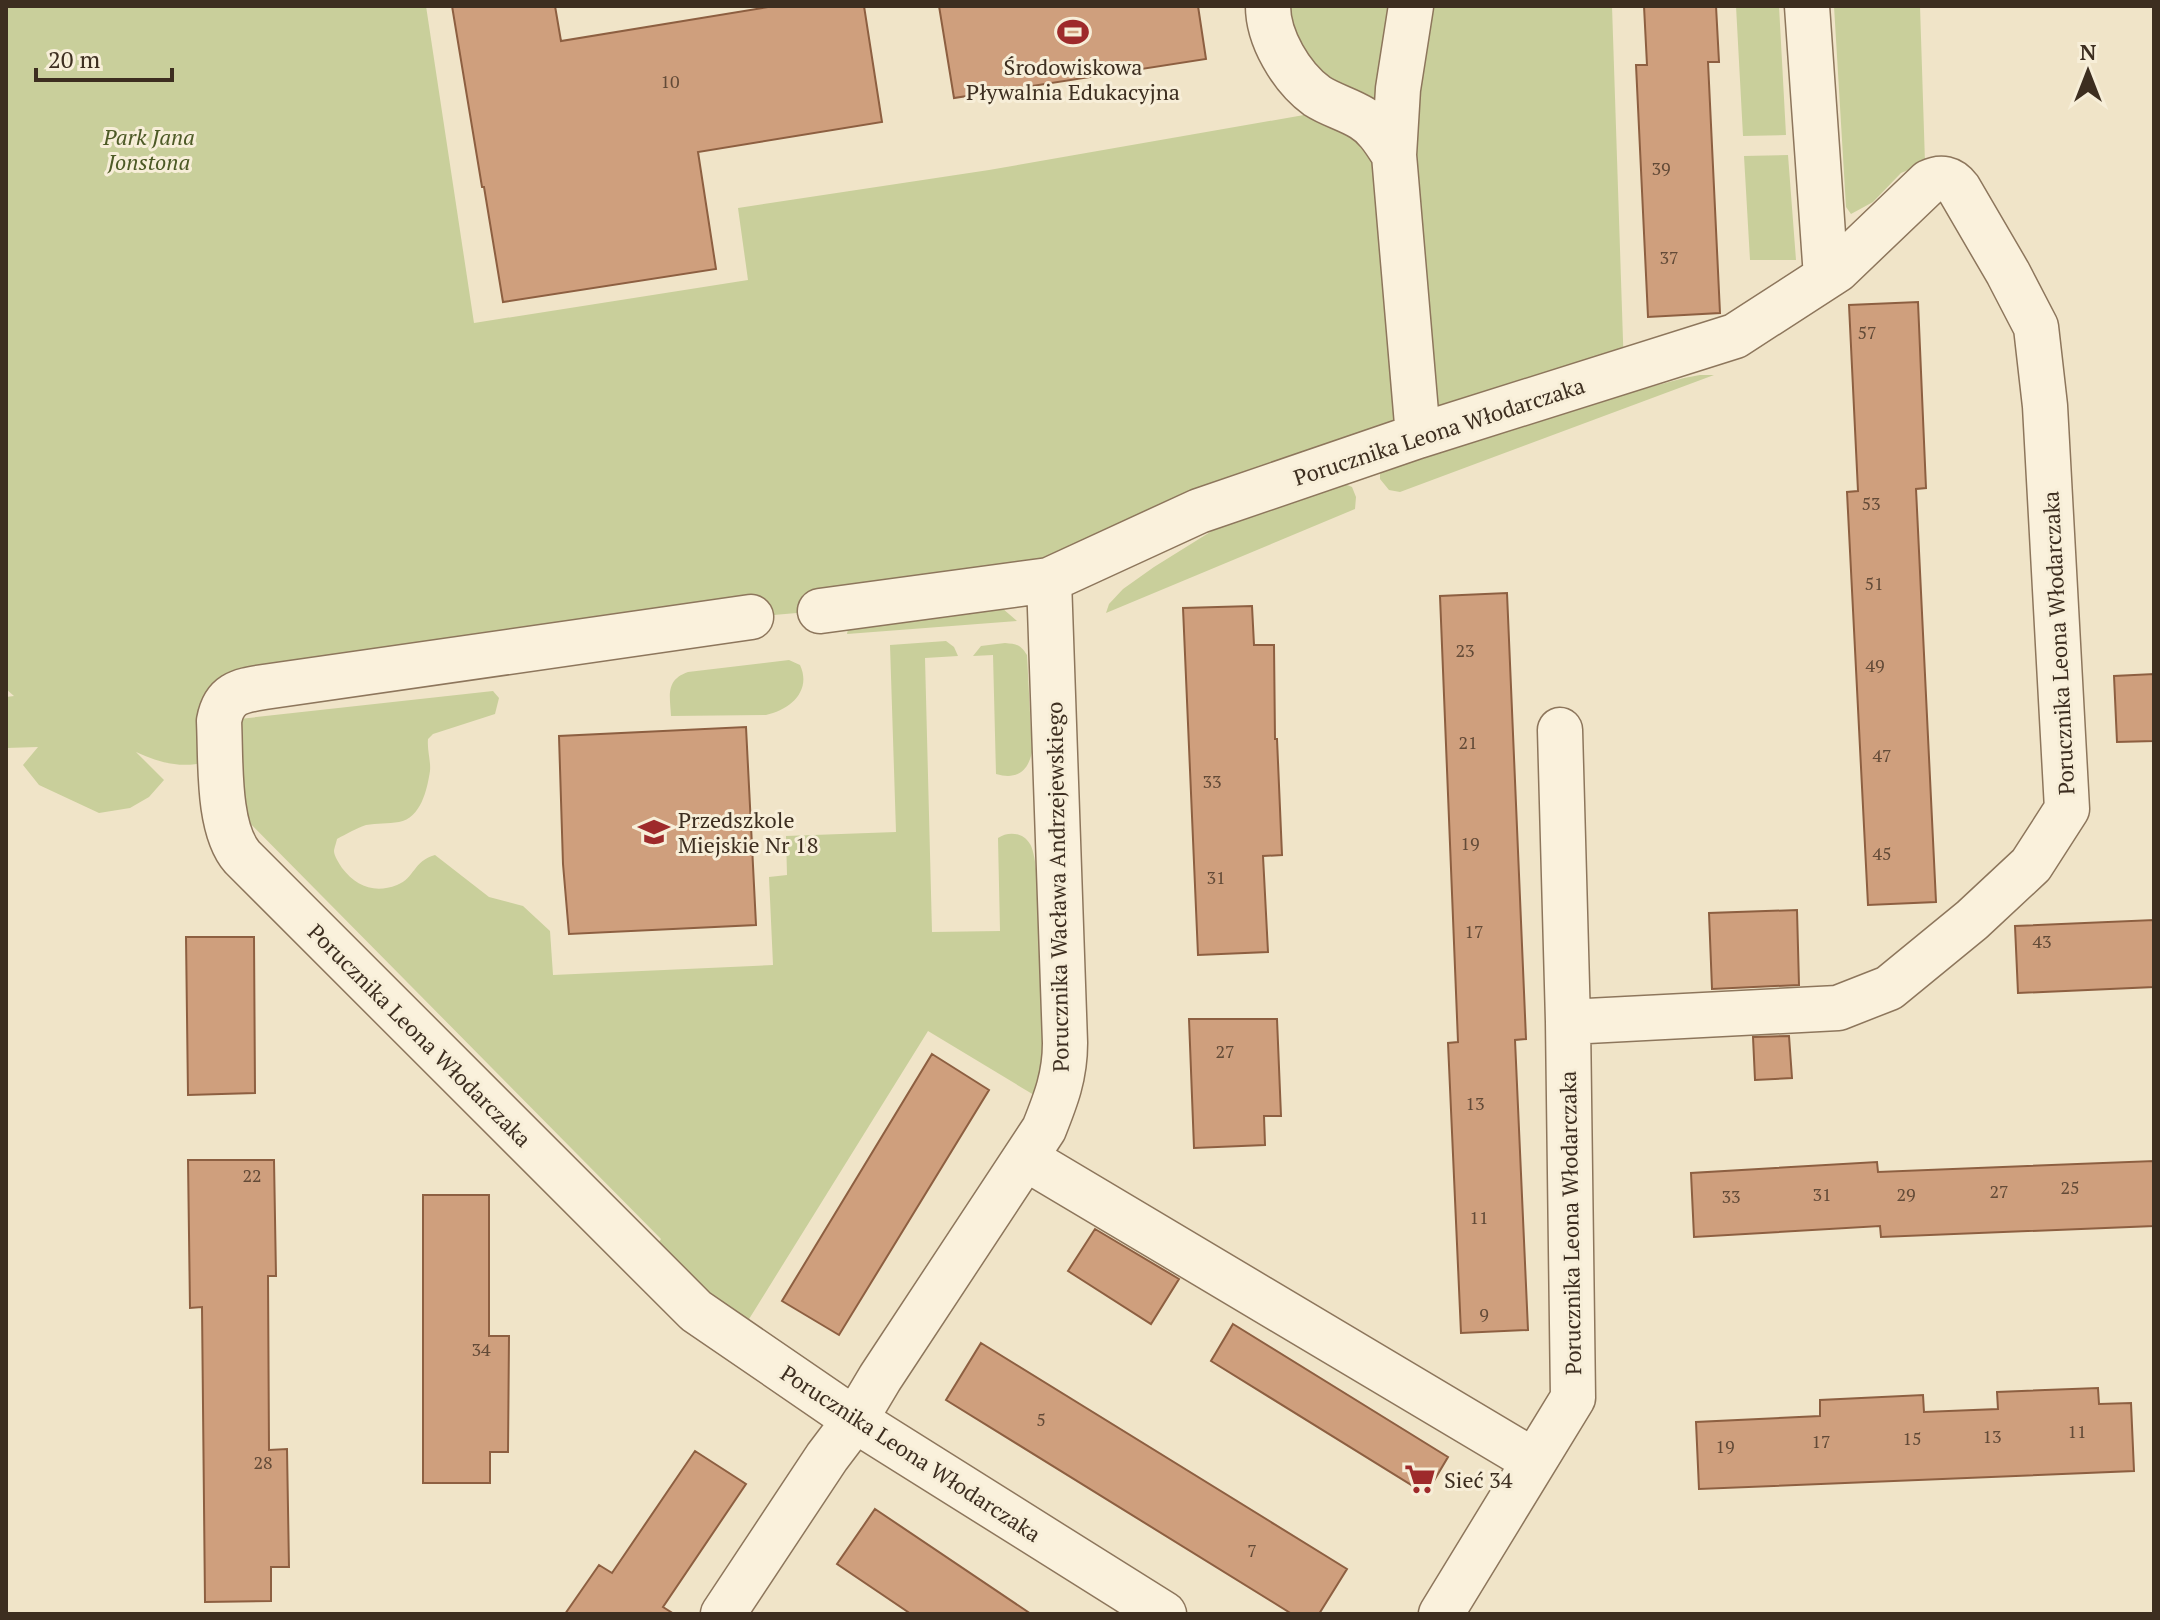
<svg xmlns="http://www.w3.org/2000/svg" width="2160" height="1620" viewBox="0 0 2160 1620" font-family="'PT Serif',serif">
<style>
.green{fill:#c9cf9b}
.building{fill:#cf9f7d;stroke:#8d5f41;stroke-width:2}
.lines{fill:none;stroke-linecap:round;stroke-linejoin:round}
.street-casing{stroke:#8d765c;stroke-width:47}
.street{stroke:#faf1dc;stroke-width:44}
.labels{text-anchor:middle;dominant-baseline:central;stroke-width:6;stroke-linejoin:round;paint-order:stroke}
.number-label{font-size:18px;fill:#624a37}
.poi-label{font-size:22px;fill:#3d2e20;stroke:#f7eed8;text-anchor:start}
.park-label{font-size:22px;font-style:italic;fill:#4d5a26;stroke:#f7eed8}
.street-label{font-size:22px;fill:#3d2e20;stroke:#f7eed8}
</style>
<rect width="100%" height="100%" fill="#f0e4c8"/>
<path class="green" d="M 6,6 L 426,6 L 474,323 L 748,280 L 738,208 L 989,170 L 1338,109 L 1268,6 L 1612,6 L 1624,371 L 1049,580 L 820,611 L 751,617 L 249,689 L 205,762 C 181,769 158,762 136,752 L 164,780 L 149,797 L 130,808 L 99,813 L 39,785 L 23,765 L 38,747 L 6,748 L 6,697 L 14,696 L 6,689 Z
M 1736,6 L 1779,6 L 1786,135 L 1743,136 Z
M 1834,6 L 1920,6 L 1925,163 L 1901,173 L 1873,202 L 1851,214 L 1846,207 Z
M 1788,155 L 1796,260 L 1750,260 L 1744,156 Z
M 1700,375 L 1714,375 L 1400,492 L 1389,490 L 1380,479 L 1380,474 L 1384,471 L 1621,395 L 1684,378 Z
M 1345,484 L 1352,487 L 1356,497 L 1355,509 L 1106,613 L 1109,604 L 1123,589 L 1154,567 L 1215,529 Z
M 1002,608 L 1017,621 L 847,634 L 849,623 Z
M 946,641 L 954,647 L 958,656 L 925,658 L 932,932 L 1000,931 L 998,838 C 1008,831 1023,832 1030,844 C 1041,861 1041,970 1042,997 C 1043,1016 1046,1035 1045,1053 C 1044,1067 1038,1082 1034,1095 L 928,1031 L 736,1340 L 647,1262 L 661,1239 L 242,815 L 239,719 L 493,691 L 499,698 L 495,714 L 433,734 L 428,739 C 427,751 431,761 430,771 C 427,790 421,818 399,822 C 388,824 377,823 366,825 C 357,828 346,834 337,839 C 337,840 334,849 334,851 C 334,856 339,863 342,868 C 356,886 374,894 397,885 C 415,878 413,861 435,855 L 489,897 L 523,906 L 550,931 L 553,975 L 773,965 L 769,877 L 787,875 L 786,836 L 896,832 L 890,645 Z
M 1005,643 C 1017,644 1021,645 1027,655 L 1032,752 C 1028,772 1016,780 996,774 L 993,655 L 973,656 L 981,646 Z
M 789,660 L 800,665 C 812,691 790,710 766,715 L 671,716 C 670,696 665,680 688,672 Z"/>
<path class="building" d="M 452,6 L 555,6 L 561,41 L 774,6 L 864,6 L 882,122 L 698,152 L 716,269 L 503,302 L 484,187 L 482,187 Z
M 939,6 L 1198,6 L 1206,59 L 954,98 Z
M 1644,6 L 1716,6 L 1719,62 L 1708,62 L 1720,313 L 1648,317 L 1636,65 L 1647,65 Z
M 1918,302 L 1926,488 L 1916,489 L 1936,902 L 1868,905 L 1847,492 L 1858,491 L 1849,305 Z
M 1507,593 L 1526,1039 L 1515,1040 L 1528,1330 L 1461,1333 L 1448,1043 L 1458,1042 L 1440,596 Z
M 1252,606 L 1254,645 L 1274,645 L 1275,739 L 1277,739 L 1282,855 L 1263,856 L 1268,952 L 1198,955 L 1183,608 Z
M 2154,674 L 2154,741 L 2117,742 L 2114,676 Z
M 746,727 L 756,925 L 569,934 L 563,864 L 559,736 Z
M 1797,910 L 1799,985 L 1712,989 L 1709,913 Z
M 2154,920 L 2154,987 L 2018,993 L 2015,926 Z
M 186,937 L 254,937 L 255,1093 L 188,1095 Z
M 1189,1019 L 1277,1019 L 1281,1116 L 1264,1116 L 1265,1145 L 1194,1148 Z
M 1789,1036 L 1792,1078 L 1755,1080 L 1753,1037 Z
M 932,1054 L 989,1090 L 839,1335 L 782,1301 Z
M 188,1160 L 274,1160 L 276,1276 L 268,1276 L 269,1450 L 287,1449 L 289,1567 L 271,1567 L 271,1601 L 205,1602 L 202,1307 L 190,1308 Z
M 2154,1161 L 2154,1226 L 1881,1237 L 1880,1226 L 1694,1237 L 1691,1173 L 1877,1162 L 1878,1172 Z
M 423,1195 L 489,1195 L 489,1336 L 509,1336 L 508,1452 L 490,1452 L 490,1483 L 423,1483 Z
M 1095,1229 L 1179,1279 L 1151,1324 L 1068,1271 Z
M 1233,1324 L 1448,1457 L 1426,1494 L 1211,1361 Z
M 981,1343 L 1347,1569 L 1319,1614 L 1292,1614 L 946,1400 Z
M 2098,1388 L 2099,1404 L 2131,1403 L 2134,1471 L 1699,1489 L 1696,1422 L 1820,1416 L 1820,1400 L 1923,1395 L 1924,1412 L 1998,1409 L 1997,1392 Z
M 695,1451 L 746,1484 L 663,1607 L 674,1614 L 565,1614 L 599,1565 L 612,1573 Z
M 875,1509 L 1031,1614 L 911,1614 L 837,1564 Z"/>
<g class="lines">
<defs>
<path id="street" d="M 1268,6 C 1268,38 1291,77 1317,96 C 1331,105 1347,109 1362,118 C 1376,126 1385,141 1394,155
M 1411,6 L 1398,89 L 1394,155 L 1418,436
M 1807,6 L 1826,277
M 820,611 L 1049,580 L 1199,511 L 1418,436 L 1735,336 L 1837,270 L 1929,182 C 1941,176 1951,178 1959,189 L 2008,273 L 2036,327 L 2045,406 L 2067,809 L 2031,865 L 1972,920 L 1889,988 L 1838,1008 L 1568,1022
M 751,617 L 264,687 C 238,691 224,694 219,721 C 221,760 217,828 242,857 L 696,1311 L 855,1420 L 1164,1614
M 1025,1158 L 1534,1461
M 723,1614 L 827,1457 L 855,1420 L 880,1378 L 1044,1129 C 1056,1099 1065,1076 1065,1043 L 1049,580
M 1441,1614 L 1573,1398 L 1568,1022 L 1560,730"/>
</defs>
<use href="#street" class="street-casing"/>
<use href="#street" class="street"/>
</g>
<defs>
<symbol id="stadium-bare" viewBox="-9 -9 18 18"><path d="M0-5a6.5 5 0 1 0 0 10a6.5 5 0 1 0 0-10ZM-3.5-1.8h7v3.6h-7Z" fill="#9e2a2b" stroke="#f7eed8" stroke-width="2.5" paint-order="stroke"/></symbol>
<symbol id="school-bare" viewBox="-9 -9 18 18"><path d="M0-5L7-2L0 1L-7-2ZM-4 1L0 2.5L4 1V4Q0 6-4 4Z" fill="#9e2a2b" stroke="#f7eed8" stroke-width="2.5" paint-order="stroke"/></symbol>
<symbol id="supermarket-bare" viewBox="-9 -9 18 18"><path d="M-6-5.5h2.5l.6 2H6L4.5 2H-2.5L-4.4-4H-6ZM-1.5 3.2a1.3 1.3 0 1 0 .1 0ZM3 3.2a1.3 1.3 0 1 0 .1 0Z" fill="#9e2a2b" stroke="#f7eed8" stroke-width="2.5" paint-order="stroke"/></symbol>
</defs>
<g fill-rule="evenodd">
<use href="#stadium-bare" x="1051" y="10" width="44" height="44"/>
<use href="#school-bare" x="632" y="810" width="44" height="44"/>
<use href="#supermarket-bare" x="1398" y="1457" width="44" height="44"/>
</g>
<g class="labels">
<g class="number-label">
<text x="670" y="81">10</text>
<text x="1661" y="168">39</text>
<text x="1669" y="257">37</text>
<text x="1867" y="332">57</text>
<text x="1871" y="503">53</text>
<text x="1874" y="583">51</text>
<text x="1465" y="650">23</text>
<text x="1875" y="665">49</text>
<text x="1468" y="742">21</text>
<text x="1882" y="755">47</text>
<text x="1212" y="781">33</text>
<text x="1470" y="843">19</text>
<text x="1882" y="853">45</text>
<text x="1216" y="877">31</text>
<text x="1474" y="931">17</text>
<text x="2042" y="941">43</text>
<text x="1225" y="1051">27</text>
<text x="1475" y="1103">13</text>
<text x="252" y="1175">22</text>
<text x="2070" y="1187">25</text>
<text x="1999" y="1191">27</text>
<text x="1822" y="1194">31</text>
<text x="1906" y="1194">29</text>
<text x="1731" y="1196">33</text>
<text x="1479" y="1217">11</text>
<text x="1484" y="1314">9</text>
<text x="481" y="1349">34</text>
<text x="1041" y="1419">5</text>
<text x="2077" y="1431">11</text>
<text x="1992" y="1436">13</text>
<text x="1912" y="1438">15</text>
<text x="1821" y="1441">17</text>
<text x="1725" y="1446">19</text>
<text x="263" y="1462">28</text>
<text x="1252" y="1550">7</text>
</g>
<g class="poi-label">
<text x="1073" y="66" text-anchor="middle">Środowiskowa<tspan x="1073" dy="25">Pływalnia Edukacyjna</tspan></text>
<text x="678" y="819">Przedszkole<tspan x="678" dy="25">Miejskie Nr 18</tspan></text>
<text x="1444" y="1479">Sieć 34</text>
</g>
<g class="park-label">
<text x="149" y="136">Park Jana<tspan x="149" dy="25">Jonstona</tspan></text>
</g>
<g class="street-label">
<text transform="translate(1439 431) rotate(-18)">Porucznika Leona Włodarczaka</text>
<text transform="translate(2058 643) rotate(-93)">Porucznika Leona Włodarczaka</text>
<text transform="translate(1057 887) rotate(-91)">Porucznika Wacława Andrzejewskiego</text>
<text transform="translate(420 1035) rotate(45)">Porucznika Leona Włodarczaka</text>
<text transform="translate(1570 1223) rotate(-91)">Porucznika Leona Włodarczaka</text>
<text transform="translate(911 1453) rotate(33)">Porucznika Leona Włodarczaka</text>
</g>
</g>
<rect width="2160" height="1620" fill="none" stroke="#3d2e20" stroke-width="16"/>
<g transform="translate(2088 72)" stroke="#f7eed8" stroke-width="6" paint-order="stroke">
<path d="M0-6L14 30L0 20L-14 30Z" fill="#3d2e20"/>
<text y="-12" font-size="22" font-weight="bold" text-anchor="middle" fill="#3d2e20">N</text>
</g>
<path d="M36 68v12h136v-12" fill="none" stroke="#3d2e20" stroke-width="4"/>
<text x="48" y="68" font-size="24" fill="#3d2e20" stroke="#f7eed8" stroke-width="6" paint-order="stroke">20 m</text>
</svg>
